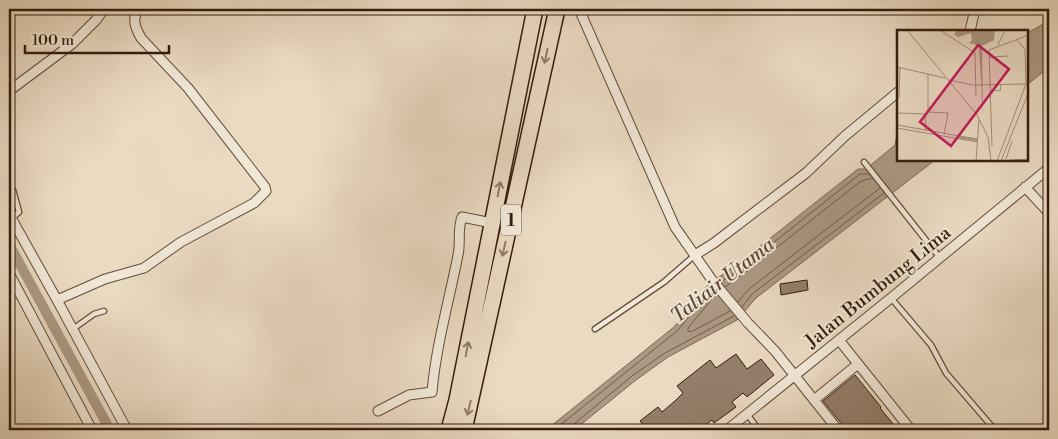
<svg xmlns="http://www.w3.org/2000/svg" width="1058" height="439" viewBox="0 0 1058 439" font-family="'Libre Bodoni',serif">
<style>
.water{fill:#ac9984;stroke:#7c6754}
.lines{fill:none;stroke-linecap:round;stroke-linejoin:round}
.shore{stroke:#705a48;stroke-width:1}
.canal{stroke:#ac9984;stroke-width:10}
.building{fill:#937f6b;stroke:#351c0c}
.service-casing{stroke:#624c3a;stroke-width:7}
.minor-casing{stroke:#624c3a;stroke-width:11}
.trunk-casing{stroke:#351c0c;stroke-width:18}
.service{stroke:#f1e7d7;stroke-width:4.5}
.minor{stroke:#f1e7d7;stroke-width:9}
.trunk{stroke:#eadac2;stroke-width:15}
.oneway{stroke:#907b67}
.labels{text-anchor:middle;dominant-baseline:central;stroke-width:4;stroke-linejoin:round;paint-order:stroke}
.shield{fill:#f1e7d7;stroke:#6d5949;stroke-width:1}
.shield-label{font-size:18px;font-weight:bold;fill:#351c0c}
.street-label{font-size:19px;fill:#351c0c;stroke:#f1e7d7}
.water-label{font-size:20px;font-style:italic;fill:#5f4836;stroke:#f1e7d7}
.inset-river{fill:none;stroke:#ac9984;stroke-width:2.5}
.inset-road{fill:none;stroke:#a28e79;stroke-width:1}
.view{fill:#c2185b;fill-opacity:0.15;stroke:#c2185b;stroke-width:2.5}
.inset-edge{fill:none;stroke:#351c0c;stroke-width:2.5}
</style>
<rect width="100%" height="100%" fill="#eadac2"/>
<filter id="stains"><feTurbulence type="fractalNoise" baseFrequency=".004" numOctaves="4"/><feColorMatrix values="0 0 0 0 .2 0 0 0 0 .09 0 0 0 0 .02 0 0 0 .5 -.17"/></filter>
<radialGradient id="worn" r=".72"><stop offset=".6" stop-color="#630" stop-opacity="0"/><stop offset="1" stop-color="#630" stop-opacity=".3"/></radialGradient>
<path class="water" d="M 1049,21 L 1049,67 L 1027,85 L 1027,33 Z
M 898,129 L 898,160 L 935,160 L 756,298 L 737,320 L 668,357 L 636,380 L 574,430 L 546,430 L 674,327 L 708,285 L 740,262 L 858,169 L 866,169 L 895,145 Z"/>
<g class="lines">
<path class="shore" d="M 721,282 L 744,266 L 860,174 L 869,174
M 725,287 L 747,271 L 861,181 L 873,178
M 716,294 L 688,328 L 688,331 L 691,332 L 730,311
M 738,302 L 749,289 L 880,188
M 742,307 L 752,294 L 884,193
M 554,430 L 677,331 L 712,289
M 571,430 L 574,424 L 632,376 L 665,353 L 734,316"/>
<path class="canal" d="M 9,244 L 110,430"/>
</g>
<path class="building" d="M 807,280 L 808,290 L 781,295 L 780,284 Z
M 736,354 L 747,369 L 761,359 L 774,375 L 747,397 L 743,393 L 732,402 L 736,407 L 714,423 L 712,420 L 699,430 L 647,430 L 640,421 L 658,407 L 662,412 L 675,401 L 683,393 L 677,386 L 710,360 L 716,368 Z
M 855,375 L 881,407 L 880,408 L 898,430 L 847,430 L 823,401 Z"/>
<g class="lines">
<defs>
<path id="service" d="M 864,162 L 940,258
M 12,218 L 19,212 L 13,190
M 891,298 L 931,345 L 946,373 L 994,429
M 73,329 L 94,314 L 104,311
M 595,329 L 664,282 L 695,255
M 747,414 L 759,430"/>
<path id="minor" d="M 579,9 L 675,227 L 712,280 L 748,323 L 775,351 L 838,430
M 970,31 L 975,9
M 9,91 L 72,44 L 96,20 L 104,9
M 1025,187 L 1049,213
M 9,214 L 57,300 L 127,430
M 695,255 L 714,243 L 806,173 L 845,136 L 898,92
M 9,273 L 92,430
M 57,300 L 105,279 L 144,268 L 181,242 L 254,203 L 266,191 L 265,187 L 188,88 L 141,38 C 135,27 132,20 138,9
M 839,340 L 911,430
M 814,400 L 858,364
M 378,411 L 409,395 L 432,392 C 436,346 449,301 458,255 C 461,242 457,229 462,217 L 492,223
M 727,430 L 891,298 L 1049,168"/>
<path id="trunk" d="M 449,430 L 457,400 L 535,9
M 464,430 L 557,9"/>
</defs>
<use href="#service" class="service-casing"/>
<use href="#minor" class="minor-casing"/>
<use href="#trunk" class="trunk-casing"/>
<use href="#service" class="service"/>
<use href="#minor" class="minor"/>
<use href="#trunk" class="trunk"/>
</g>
<defs><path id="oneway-shaft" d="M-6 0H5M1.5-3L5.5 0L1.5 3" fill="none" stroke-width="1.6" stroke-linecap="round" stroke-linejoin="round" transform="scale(1.25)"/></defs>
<g class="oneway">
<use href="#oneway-shaft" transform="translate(546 56) rotate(102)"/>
<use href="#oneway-shaft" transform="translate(499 189) rotate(-79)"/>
<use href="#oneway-shaft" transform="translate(504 249) rotate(102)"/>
<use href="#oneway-shaft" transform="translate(467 349) rotate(-79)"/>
<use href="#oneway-shaft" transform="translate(469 408) rotate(103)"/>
</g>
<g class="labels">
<rect class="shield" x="501" y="204.5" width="20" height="31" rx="4"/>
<g class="shield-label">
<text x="511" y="220">1</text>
</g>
<g class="street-label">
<text transform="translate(878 287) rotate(-39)">Jalan Bumbung Lima</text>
</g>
<g class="water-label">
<text transform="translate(723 281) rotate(-38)">Taliair Utama</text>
</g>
</g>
<g transform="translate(897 30)">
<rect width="131" height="131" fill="#eadac2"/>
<path d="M 61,0 L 98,0 L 97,10 L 85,16 L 86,87 L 82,16 L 72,13 L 75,10 L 74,3 L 61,7 L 57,4 Z" fill="#ac9984"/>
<path class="inset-river" d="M 61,107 L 80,110"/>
<path class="inset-road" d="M 10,0 L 80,85 L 91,107 L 94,131M 43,0 L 78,23 L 79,66M 119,9 L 128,19 L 129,54M 101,15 L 108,0M 92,27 L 111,26M 0,37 L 48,48M 31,44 L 31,82 L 51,83 L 47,104M 52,50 L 76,55 L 129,54 L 100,131 L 132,129M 94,60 L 103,61 L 104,54M 2,68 L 3,37M 0,83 L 28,84 L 29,101M 0,95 L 80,109M 0,98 L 80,112M 95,116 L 92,20 L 132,5M 109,129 L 115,111M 79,131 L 82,90M 104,131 L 132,61"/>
<path class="view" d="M 81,15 L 112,39 L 54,116 L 23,92 Z"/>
<rect width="131" height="131" class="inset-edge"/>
</g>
<rect width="1058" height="439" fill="none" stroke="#eadac2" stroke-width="30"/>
<rect x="10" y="10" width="1038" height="419" fill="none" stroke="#351c0c" stroke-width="2.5"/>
<rect x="15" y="15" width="1028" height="409" fill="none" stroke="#351c0c"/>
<path d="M25 45v8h144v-8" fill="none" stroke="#351c0c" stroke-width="2.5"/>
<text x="32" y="45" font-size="15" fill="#351c0c" stroke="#f1e7d7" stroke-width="4" paint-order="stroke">100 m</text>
<rect width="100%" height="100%" filter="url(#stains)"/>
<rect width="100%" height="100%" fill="url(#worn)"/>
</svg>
